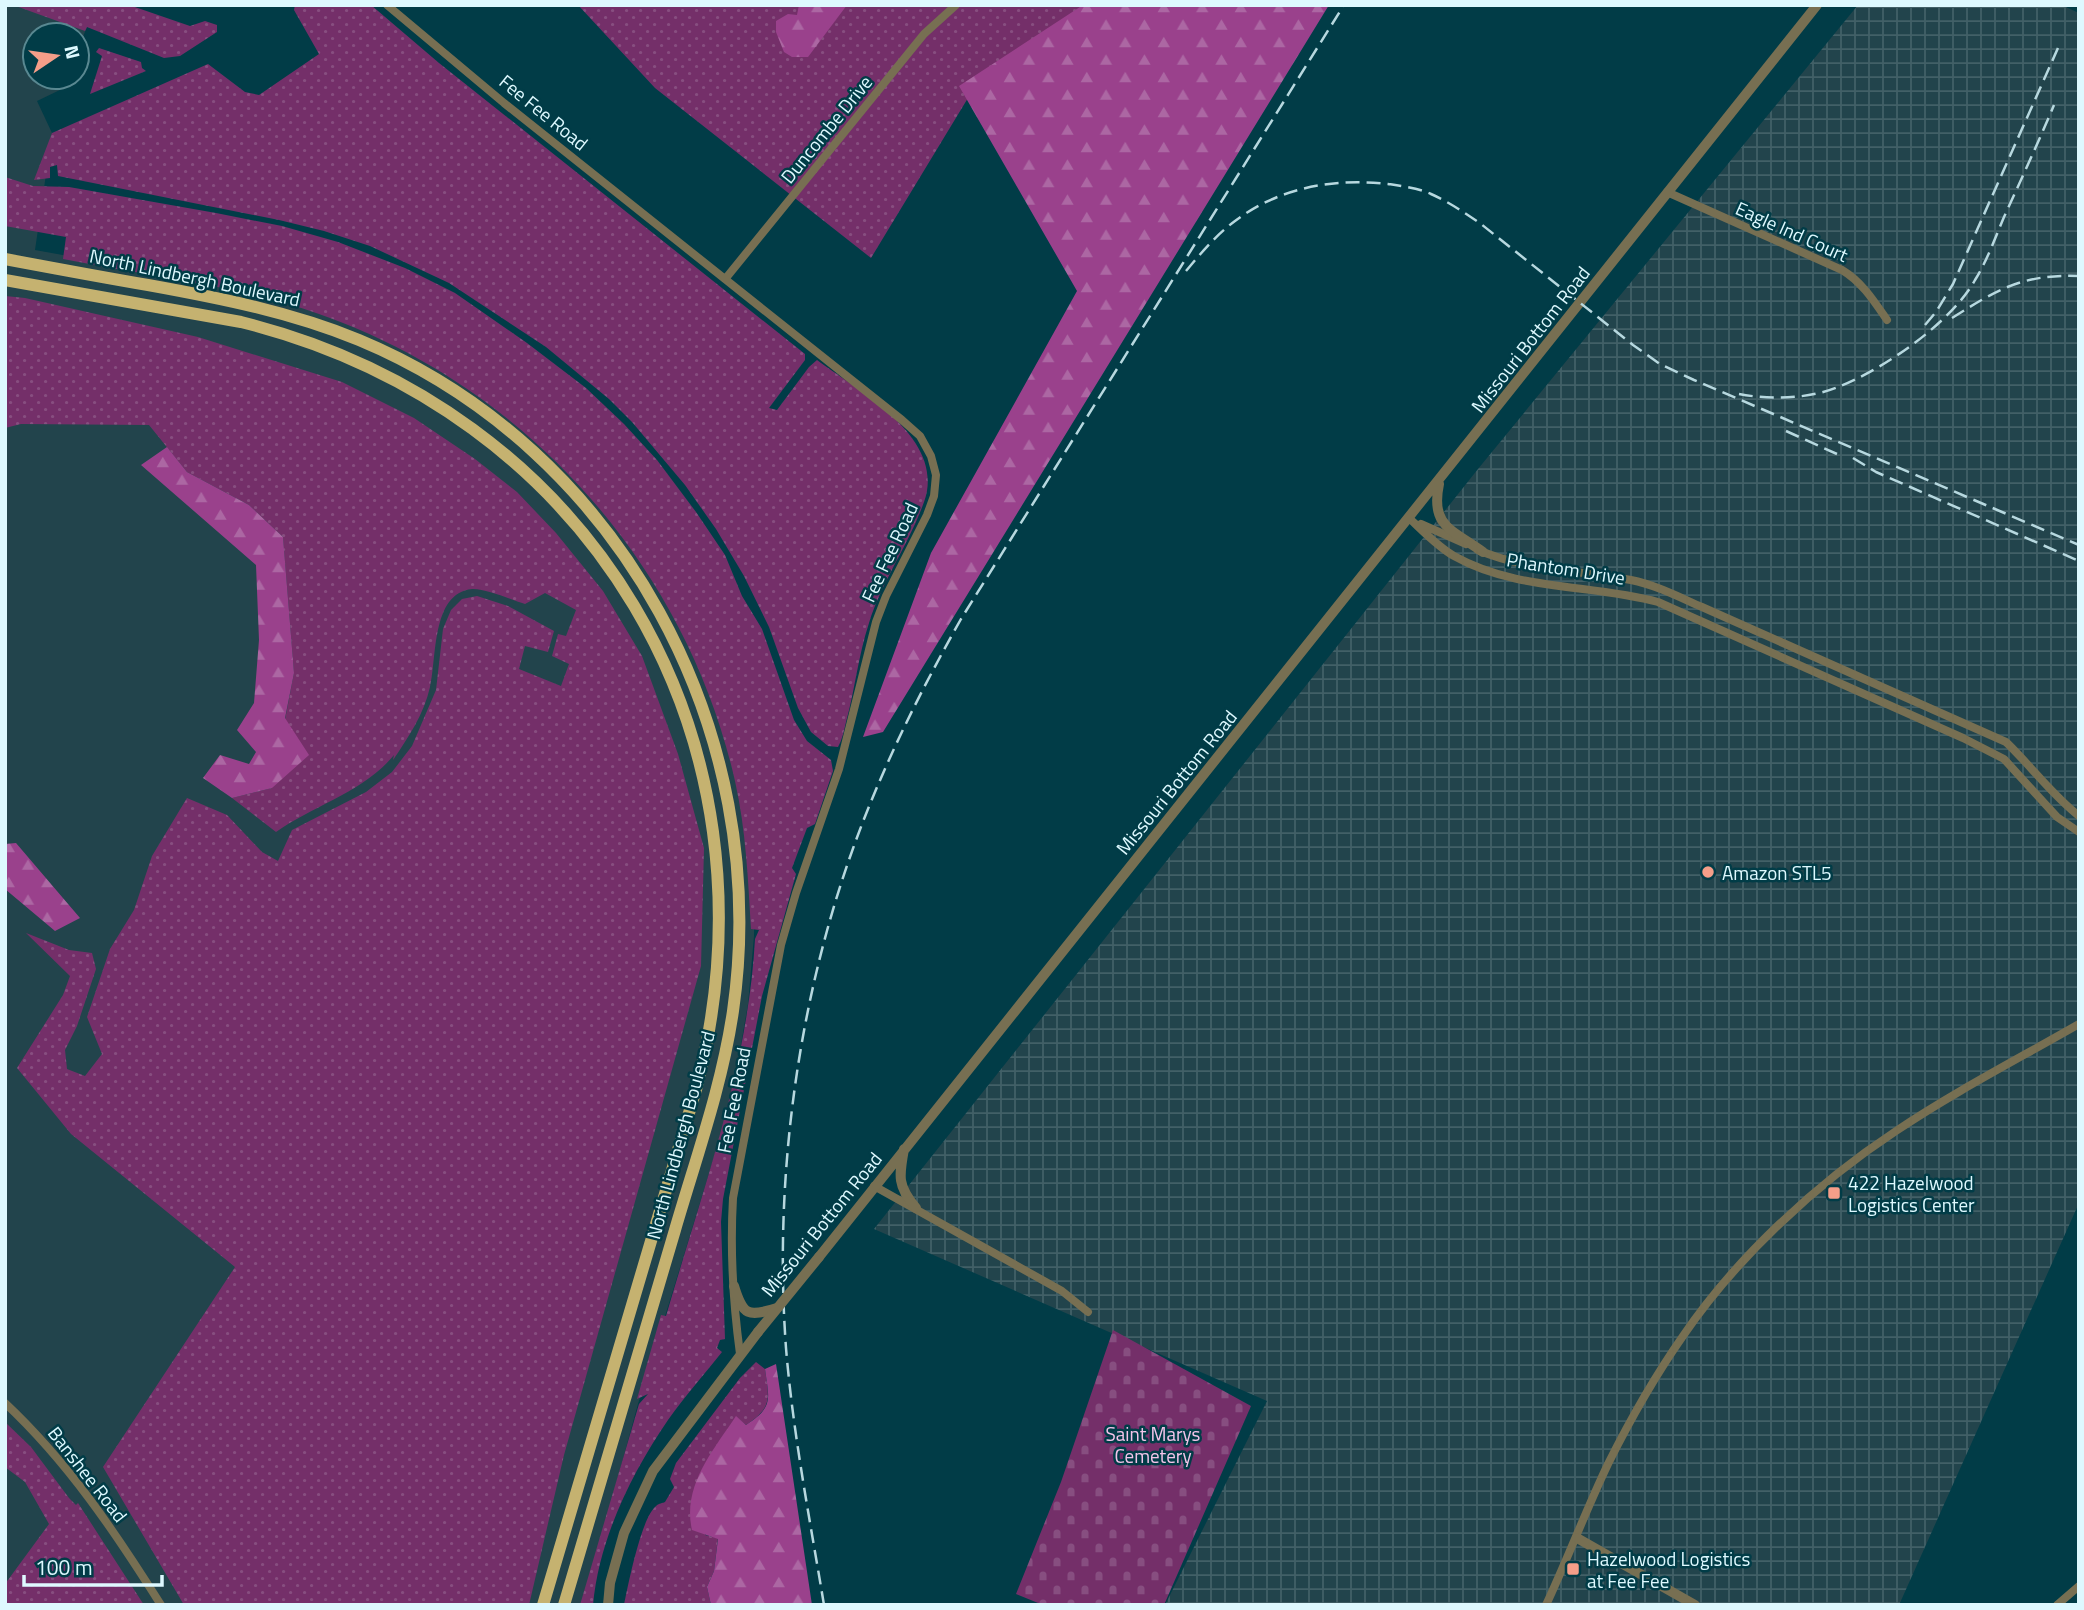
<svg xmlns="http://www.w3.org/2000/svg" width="2084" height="1610" viewBox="0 0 2084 1610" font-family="'Titillium Web',sans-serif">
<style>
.built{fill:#22444c}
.industrial{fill:url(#industrial-grid)}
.grass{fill:url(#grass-dots)}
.forest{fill:url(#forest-firs)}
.cemetery{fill:url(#cemetery-stones)}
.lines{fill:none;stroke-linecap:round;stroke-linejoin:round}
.minor{stroke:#776f52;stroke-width:8}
.tertiary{stroke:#776f52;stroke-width:10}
.trunk{stroke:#c5b270;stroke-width:12}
.rail{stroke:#b7d8df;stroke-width:2.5;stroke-dasharray:14 7;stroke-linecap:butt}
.tertiary-bridge{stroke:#776f52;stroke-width:10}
.poi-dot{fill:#f49e89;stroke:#013c47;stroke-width:2.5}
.labels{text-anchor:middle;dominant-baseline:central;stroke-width:5;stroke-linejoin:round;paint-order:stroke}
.street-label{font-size:19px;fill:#def9ff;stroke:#013c47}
.poi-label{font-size:19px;fill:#def9ff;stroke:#013c47;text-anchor:start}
.park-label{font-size:19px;fill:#f4c5ea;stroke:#013c47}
</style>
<defs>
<pattern id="industrial-grid" width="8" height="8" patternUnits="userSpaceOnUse" patternTransform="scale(1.75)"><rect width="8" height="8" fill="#22444c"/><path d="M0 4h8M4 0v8" fill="none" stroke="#426067"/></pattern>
<pattern id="grass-dots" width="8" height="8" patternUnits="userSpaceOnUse" patternTransform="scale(1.75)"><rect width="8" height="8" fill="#742f69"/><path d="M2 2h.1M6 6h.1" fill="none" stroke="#874e80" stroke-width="1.8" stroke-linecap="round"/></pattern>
<pattern id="forest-firs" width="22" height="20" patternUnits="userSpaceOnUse" patternTransform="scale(1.75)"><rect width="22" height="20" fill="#9a418c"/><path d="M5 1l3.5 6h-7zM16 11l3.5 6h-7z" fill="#ac67a3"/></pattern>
<pattern id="cemetery-stones" width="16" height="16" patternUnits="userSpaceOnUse" patternTransform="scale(1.75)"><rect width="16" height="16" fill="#742f69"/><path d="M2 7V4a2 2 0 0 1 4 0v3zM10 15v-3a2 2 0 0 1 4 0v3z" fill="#874e80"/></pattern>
</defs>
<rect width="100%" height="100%" fill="#013c47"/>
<path class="built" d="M 5,5 L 129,5 L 119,36 L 87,27 L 77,51 L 77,35 L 35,35 L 35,77 L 67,77 L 62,89 L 37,101 L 52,133 L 35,250 L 207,281 L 364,323 L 460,376 L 579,477 L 645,552 L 724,709 L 755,864 L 754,936 L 748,1004 L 731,1102 L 638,1404 L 583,1605 L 5,1605 Z"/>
<path class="industrial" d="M 1858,5 L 2061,5 L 2079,13 L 2079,1203 L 1899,1605 L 1165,1605 L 1267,1401 L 874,1229 L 1478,469 Z"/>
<path class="grass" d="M 13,5 L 129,5 L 190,26 L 205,21 L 217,25 L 217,32 L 180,56 L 164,58 L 87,27 L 85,31 Z
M 295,5 L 371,5 L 439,63 L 805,354 L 805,360 L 769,408 L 777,410 L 809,367 L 817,360 C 860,392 947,438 924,502 C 909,544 882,581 869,623 C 858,656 855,690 846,722 C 844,731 842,740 838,747 L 828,746 L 811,732 L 798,708 L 769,627 L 744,576 L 716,529 L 685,485 L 632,422 L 609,399 L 546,347 L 449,283 L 370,246 L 324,231 L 279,220 L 58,176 L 57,165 L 50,167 L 50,178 L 34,180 L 52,133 L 208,64 L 245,92 L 259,95 L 319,54 L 294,10 Z
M 578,5 L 1114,5 L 971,93 L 871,258 L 655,88 Z
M 99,48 L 141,62 L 142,68 L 146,71 L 90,94 L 102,56 L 96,52 Z
M 5,177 L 33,186 L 69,187 L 216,213 L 282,226 L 338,242 L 405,268 L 455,293 L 527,343 L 586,388 L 624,424 L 657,460 L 696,512 L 725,555 L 742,596 L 762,629 L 794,720 L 807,741 L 831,760 L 833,771 L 815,824 L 807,828 L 792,868 L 796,874 L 762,996 L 723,1199 L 721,1222 L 725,1339 L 720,1340 L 717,1348 L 722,1352 C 704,1375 684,1397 668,1420 C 631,1474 599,1539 593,1605 L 580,1605 L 639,1404 L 648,1394 L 637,1399 L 661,1315 L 666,1316 C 702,1192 748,1068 755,939 L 759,930 L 751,929 C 748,879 746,830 735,781 C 686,565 527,387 319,314 C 237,285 148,276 63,259 L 66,237 L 5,226 Z
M 5,296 L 25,298 L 198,337 L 342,382 L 414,418 L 475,459 L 517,492 L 556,533 L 603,591 L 642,656 L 678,754 L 704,848 L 701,966 L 564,1455 L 529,1605 L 184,1605 L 103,1467 L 235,1267 L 71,1134 L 17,1068 L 63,995 L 70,976 L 26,933 L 69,950 L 92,953 L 96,969 L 77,1026 L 65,1050 L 67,1069 L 85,1076 L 102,1054 L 87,1017 L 110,949 L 134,910 L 152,856 L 187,798 L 227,815 L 262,852 L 278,861 L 292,830 L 366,792 L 392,772 L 412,746 L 436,690 L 443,629 L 451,610 L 462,599 L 477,596 L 508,606 L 554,631 L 548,652 L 525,646 L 519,669 L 561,686 L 569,664 L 552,656 L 558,634 L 566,636 L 576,610 L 545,593 L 525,604 C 512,600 485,588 472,589 C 431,593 437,659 430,687 C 424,714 408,738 393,760 L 394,755 C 364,792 314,805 276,832 L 232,798 L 272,788 L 294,673 L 283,537 L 249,505 L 187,472 L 149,425 L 21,424 L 5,428 Z
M 756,1362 L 765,1369 C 769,1399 773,1407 746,1425 L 736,1417 L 705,1535 L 718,1538 L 714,1571 L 707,1587 L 711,1605 L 624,1605 C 628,1585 641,1520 655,1507 C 659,1503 660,1504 665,1502 L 674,1487 L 670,1479 L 676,1463 L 740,1378 Z
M 5,1422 L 31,1447 L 69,1498 L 76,1505 L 78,1503 L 144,1605 L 5,1605 L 5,1584 L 49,1524 L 25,1482 L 5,1467 Z"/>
<path class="forest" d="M 799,5 L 847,5 L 808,57 L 792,57 L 784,52 L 776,32 L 776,21 L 788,14 L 797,15 Z
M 1083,5 L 1329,5 L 883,732 L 863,737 L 931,553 L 1077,291 L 959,86 Z
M 167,447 L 187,472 L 249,505 L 283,537 L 294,673 L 285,718 L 309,755 L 272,788 L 232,798 L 203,778 L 220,755 L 249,764 L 256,752 L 237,730 L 254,703 L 259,640 L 256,565 L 141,465 Z
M 16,843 L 80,918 L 55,931 L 5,889 L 5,844 Z
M 776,1364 L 812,1605 L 711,1605 L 707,1587 L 714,1571 L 718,1539 L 692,1530 C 682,1486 713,1451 736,1416 L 746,1425 C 774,1407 769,1399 765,1369 Z"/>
<path class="cemetery" d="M 1113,1330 L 1251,1406 L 1164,1605 L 1043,1605 L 1016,1594 L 1061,1482 Z"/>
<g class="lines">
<path class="minor" d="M 387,5 L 504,103 L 902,420 L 920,436 L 931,456 L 936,475 L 934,496 L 927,515 L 886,596 L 876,622 L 839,769 L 796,893 L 781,945 L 733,1198 C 730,1250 733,1302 740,1354
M 1667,192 L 1842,270 C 1862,282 1874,301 1887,320
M 726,278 L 924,34 L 956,5
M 1409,518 C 1423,531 1438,547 1454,556 C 1516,591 1591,584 1658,602 L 1963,738 L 2004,759 L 2057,817 L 2079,832
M 1421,524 L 1466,544
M 1478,550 C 1527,571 1580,570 1631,580 C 1656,585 1679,597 1702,607 L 2006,742 C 2031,766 2052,795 2079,816
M 874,1186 L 1062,1291 L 1088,1312
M 5,1403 C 68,1462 115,1532 161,1605
M 1546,1605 C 1568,1558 1586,1510 1608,1464 C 1630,1420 1655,1376 1683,1336 C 1736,1258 1817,1183 1896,1131 C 1954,1092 2018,1059 2079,1024
M 2057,1605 L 2079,1586"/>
<path class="tertiary" d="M 1439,484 C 1430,527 1453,530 1483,552
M 904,1149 C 899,1176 897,1186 916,1208
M 819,1257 L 1817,5
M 734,1286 C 743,1316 748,1317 777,1308
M 1577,1538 L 1695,1605
M 608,1605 L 610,1583 L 624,1533 L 653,1471 L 758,1332"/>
<path class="trunk" d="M 5,259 C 53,268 101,277 148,285 C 220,298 291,312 359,340 C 621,449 773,733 733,1011 C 722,1086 696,1158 675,1230 C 638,1355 601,1480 564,1605
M 5,280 L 241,322 C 591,409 787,737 697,1086 L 543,1605"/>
<path class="rail" d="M 1186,271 C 1201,253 1216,235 1235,221 C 1280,187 1334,178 1388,184 C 1402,186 1418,188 1431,194 C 1449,202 1465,213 1481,224 L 1633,345 L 1660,364 L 1694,380 L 2079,545
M 1952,318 C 1998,289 2023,274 2079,276
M 1925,325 L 1936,312 L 1953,284 L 2058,48
M 1739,394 C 1770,400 1809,399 1838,387 C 1884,369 1951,323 1975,280 C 1987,261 1995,238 2004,217 C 2021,180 2038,143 2054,105
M 1786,431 L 1837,454
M 1853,458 L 1876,472 L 2079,561
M 824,1605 C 810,1520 793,1434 786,1348 C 773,1170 800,980 866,814 C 893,746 925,683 961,619 L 1344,5"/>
<path class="tertiary-bridge" d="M 758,1332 L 819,1257"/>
</g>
<g class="poi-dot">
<circle cx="1708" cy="872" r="7"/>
<rect x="1827" y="1186" width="14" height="14" rx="3.5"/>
<rect x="1566" y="1562" width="14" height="14" rx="3.5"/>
</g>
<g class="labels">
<g class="street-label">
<text transform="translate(544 112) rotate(39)">Fee Fee Road</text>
<text transform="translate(826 129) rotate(-51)">Duncombe Drive</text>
<text transform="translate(1792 231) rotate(24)">Eagle Ind Court</text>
<text transform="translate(195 277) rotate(12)">North Lindbergh Boulevard</text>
<text transform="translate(1530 339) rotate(-52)">Missouri Bottom Road</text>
<text transform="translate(889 552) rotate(-65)">Fee Fee Road</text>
<text transform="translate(1566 568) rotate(9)">Phantom Drive</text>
<text transform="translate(1176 782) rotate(-51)">Missouri Bottom Road</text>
<text transform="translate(733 1100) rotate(-79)">Fee Fee Road</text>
<text transform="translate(680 1135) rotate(-75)">North Lindbergh Boulevard</text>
<text transform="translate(821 1224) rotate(-51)">Missouri Bottom Road</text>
<text transform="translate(88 1474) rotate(52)">Banshee Road</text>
</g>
<g class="poi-label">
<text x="1722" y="872">Amazon STL5</text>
<text x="1848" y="1182">422 Hazelwood<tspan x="1848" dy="22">Logistics Center</tspan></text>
<text x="1587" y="1558">Hazelwood Logistics<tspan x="1587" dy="22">at Fee Fee</tspan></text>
</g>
<g class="park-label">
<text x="1153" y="1433">Saint Marys<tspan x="1153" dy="22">Cemetery</tspan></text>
</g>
</g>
<rect width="2084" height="1610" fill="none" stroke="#def9ff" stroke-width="14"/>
<g transform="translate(56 56) rotate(77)"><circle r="33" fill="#013c47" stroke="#598891" stroke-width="2"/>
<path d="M0-5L12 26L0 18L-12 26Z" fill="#f49e89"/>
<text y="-10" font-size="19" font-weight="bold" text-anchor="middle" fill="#def9ff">N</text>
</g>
<path d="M24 1575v10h138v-10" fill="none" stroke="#def9ff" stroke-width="3.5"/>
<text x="35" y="1575" font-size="21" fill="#def9ff" stroke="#013c47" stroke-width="5" paint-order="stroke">100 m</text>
</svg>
